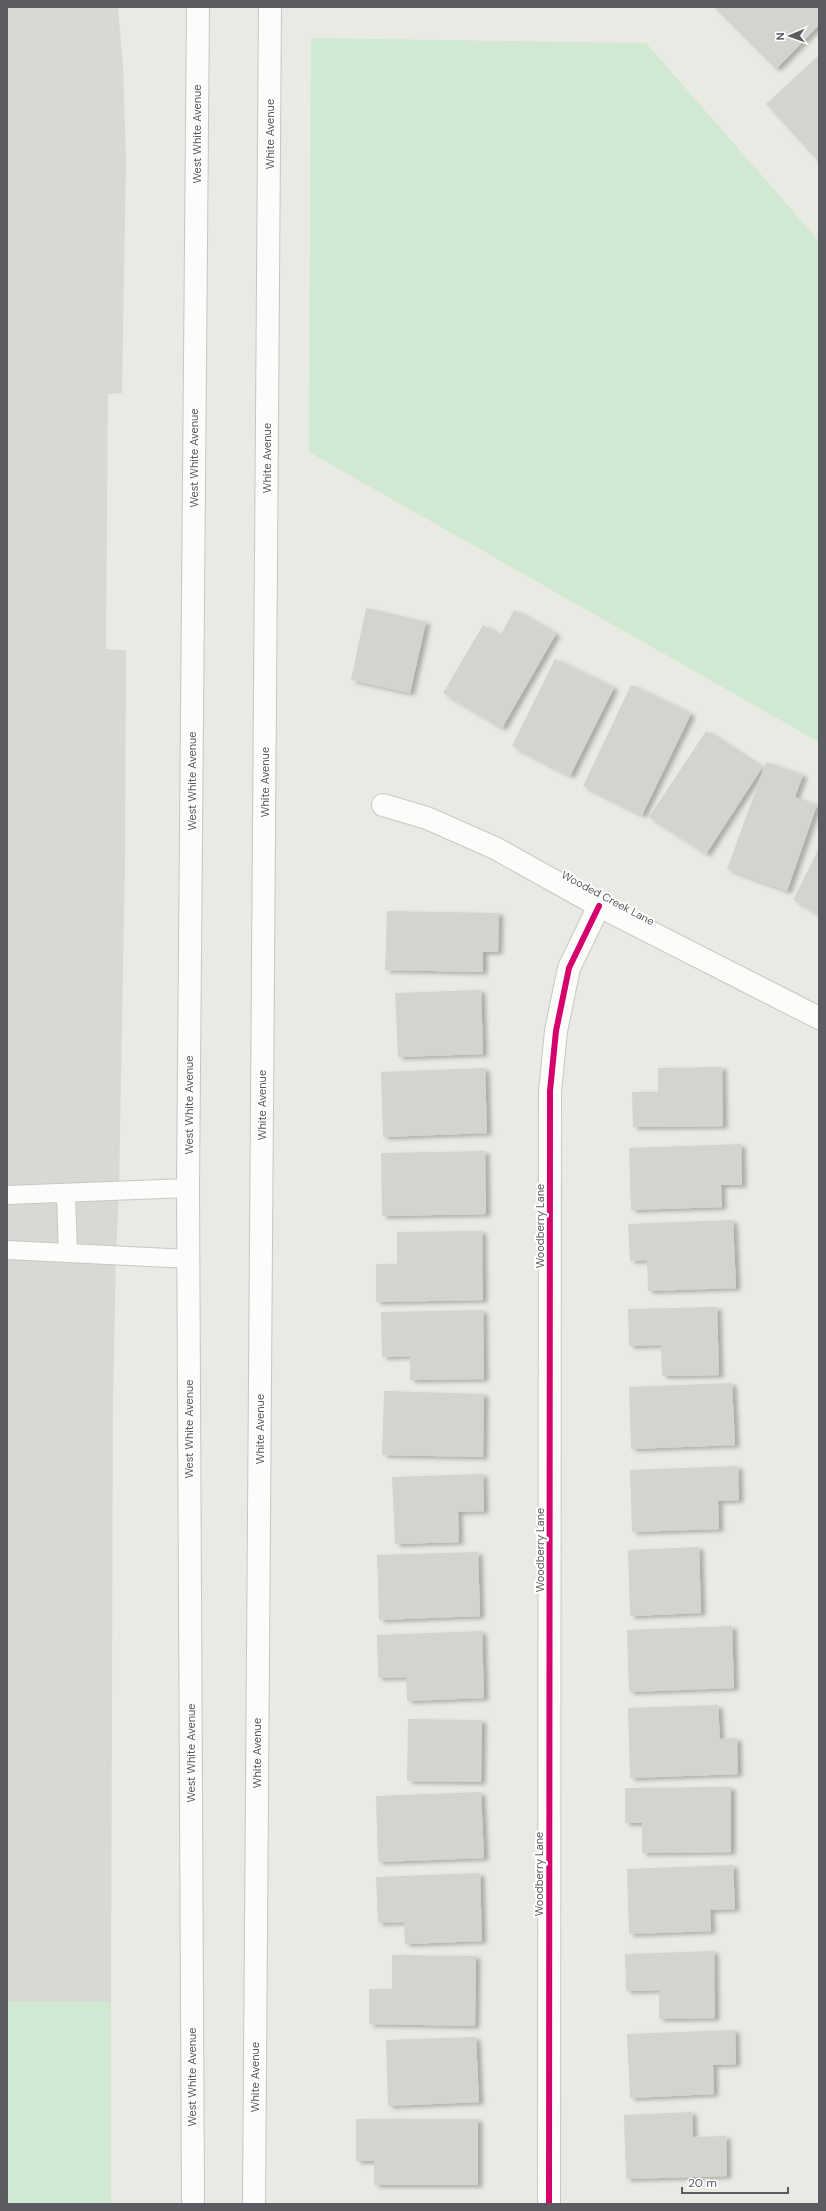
<svg xmlns="http://www.w3.org/2000/svg" width="826" height="2211" viewBox="0 0 826 2211" font-family="'DM Sans',sans-serif">
<style>
.industrial{fill:#d9d9d4}
.green{fill:#d1e8d2}
.building{fill:#d4d3cf;filter:url(#shadow)}
.lines{fill:none;stroke-linecap:round;stroke-linejoin:round}
.lane-casing{stroke:#c7c8c6;stroke-width:20}
.street-casing{stroke:#c7c8c6;stroke-width:24}
.secondary-casing{stroke:#c5c6c5;stroke-width:24}
.lane{stroke:#fcfcfb;stroke-width:18}
.street{stroke:#fcfcfb;stroke-width:22}
.secondary{stroke:#fcfcfb;stroke-width:22}
.cycleway-casing{stroke:#fff;stroke-width:8}
.cycleway{stroke:#d6006c;stroke-width:6}
.labels{text-anchor:middle;dominant-baseline:central;stroke-width:4;stroke-linejoin:round;paint-order:stroke}
.street-label{font-size:11px;fill:#5a5c62;stroke:#fff}
</style>
<defs>
<filter id="shadow"><feDropShadow dx="4.5" dy="2.5" stdDeviation="2" flood-color="#0004"/></filter>
</defs>
<rect width="100%" height="100%" fill="#eaeae4"/>
<path class="industrial" d="M 7,7 L 118,7 L 123,66 L 126,160 L 122,393 L 108,394 L 106,649 L 126,650 L 125,862 L 119,1191 L 116,1255 L 113,1402 L 111,2002 L 7,2001 Z"/>
<path class="green" d="M 311,38 L 646,43 L 819,241 L 819,742 L 309,452 Z
M 7,2001 L 111,2002 L 111,2204 L 7,2204 Z"/>
<path class="building" d="M 714,7 L 815,7 L 819,11 L 819,25 L 776,69 Z
M 819,55 L 819,162 L 766,104 Z
M 366,608 L 426,622 L 410,693 L 351,680 Z
M 514,610 L 556,634 L 502,728 L 443,693 L 483,625 L 500,636 Z
M 555,659 L 614,688 L 570,776 L 512,746 Z
M 631,685 L 691,714 L 642,815 L 583,786 Z
M 706,731 L 762,768 L 706,854 L 649,817 Z
M 766,762 L 803,775 L 795,797 L 817,805 L 787,891 L 727,869 Z
M 819,848 L 819,914 L 793,900 Z
M 387,911 L 499,913 L 498,952 L 483,952 L 483,972 L 385,970 Z
M 481,990 L 483,1054 L 398,1057 L 395,993 Z
M 722,1067 L 723,1126 L 633,1127 L 632,1092 L 658,1092 L 658,1068 Z
M 485,1068 L 487,1133 L 383,1137 L 381,1072 Z
M 741,1144 L 742,1185 L 721,1185 L 722,1207 L 631,1210 L 629,1148 Z
M 485,1151 L 486,1214 L 382,1216 L 381,1153 Z
M 733,1220 L 736,1288 L 648,1291 L 647,1260 L 630,1261 L 628,1224 Z
M 482,1231 L 483,1300 L 376,1302 L 376,1264 L 397,1264 L 397,1232 Z
M 717,1307 L 719,1375 L 662,1376 L 661,1345 L 629,1346 L 628,1309 Z
M 483,1310 L 484,1379 L 410,1380 L 410,1356 L 382,1357 L 381,1312 Z
M 732,1383 L 735,1445 L 631,1449 L 629,1387 Z
M 384,1391 L 484,1394 L 483,1457 L 382,1455 Z
M 738,1466 L 739,1500 L 718,1501 L 719,1529 L 632,1532 L 630,1470 Z
M 483,1474 L 484,1511 L 458,1512 L 459,1542 L 395,1544 L 392,1477 Z
M 699,1547 L 701,1613 L 630,1616 L 628,1550 Z
M 478,1552 L 480,1616 L 379,1620 L 377,1555 Z
M 732,1626 L 734,1688 L 629,1692 L 627,1630 Z
M 482,1631 L 484,1698 L 407,1701 L 406,1677 L 378,1678 L 377,1635 Z
M 718,1705 L 720,1739 L 737,1738 L 738,1774 L 630,1778 L 628,1708 Z
M 408,1719 L 482,1720 L 481,1782 L 407,1781 Z
M 731,1787 L 731,1852 L 642,1853 L 642,1823 L 625,1823 L 625,1788 Z
M 481,1792 L 484,1858 L 378,1862 L 376,1796 Z
M 733,1865 L 735,1909 L 710,1910 L 711,1931 L 629,1934 L 627,1869 Z
M 480,1873 L 482,1941 L 405,1944 L 404,1922 L 378,1923 L 376,1877 Z
M 714,1951 L 715,2018 L 659,2019 L 659,1990 L 626,1991 L 625,1954 Z
M 392,1955 L 476,1956 L 475,2026 L 369,2024 L 369,1989 L 392,1989 Z
M 735,2030 L 736,2064 L 713,2065 L 714,2094 L 630,2098 L 627,2034 Z
M 476,2037 L 479,2102 L 388,2106 L 386,2040 Z
M 692,2112 L 693,2137 L 726,2136 L 727,2176 L 626,2179 L 624,2115 Z
M 356,2119 L 478,2119 L 478,2185 L 374,2185 L 374,2161 L 356,2161 Z"/>
<g class="lines">
<defs>
<path id="lane" d="M 66,1193 L 68,1253
M 7,1195 L 188,1188
M 7,1250 L 189,1259"/>
<path id="street" d="M 383,805 L 427,818 L 495,848 L 599,906 L 819,1018
M 549,2204 L 550,1091 L 556,1031 L 569,968 L 599,906"/>
<path id="secondary" d="M 193,2204 L 188,1188 L 198,7
M 254,2204 L 270,7"/>
</defs>
<use href="#lane" class="lane-casing"/>
<use href="#street" class="street-casing"/>
<use href="#secondary" class="secondary-casing"/>
<use href="#lane" class="lane"/>
<use href="#street" class="street"/>
<use href="#secondary" class="secondary"/>
<defs>
<path id="cycleway" d="M 549,2204 L 550,1091 L 556,1031 L 569,968 L 599,906"/>
</defs>
<use href="#cycleway" class="cycleway-casing"/>
<use href="#cycleway" class="cycleway"/>
</g>
<g class="labels">
<g class="street-label">
<text transform="translate(197 134) rotate(-90)">West White Avenue</text>
<text transform="translate(270 134) rotate(-90)">White Avenue</text>
<text transform="translate(194 458) rotate(-90)">West White Avenue</text>
<text transform="translate(267 458) rotate(-90)">White Avenue</text>
<text transform="translate(192 781) rotate(-90)">West White Avenue</text>
<text transform="translate(265 782) rotate(-90)">White Avenue</text>
<text transform="translate(608 898) rotate(28)">Wooded Creek Lane</text>
<text transform="translate(189 1105) rotate(-90)">West White Avenue</text>
<text transform="translate(262 1105) rotate(-90)">White Avenue</text>
<text transform="translate(540 1226) rotate(-90)">Woodberry Lane</text>
<text transform="translate(189 1429) rotate(-90)">West White Avenue</text>
<text transform="translate(260 1429) rotate(-90)">White Avenue</text>
<text transform="translate(540 1550) rotate(-90)">Woodberry Lane</text>
<text transform="translate(191 1753) rotate(-90)">West White Avenue</text>
<text transform="translate(257 1753) rotate(-90)">White Avenue</text>
<text transform="translate(539 1874) rotate(-90)">Woodberry Lane</text>
<text transform="translate(192 2077) rotate(-90)">West White Avenue</text>
<text transform="translate(255 2077) rotate(-90)">White Avenue</text>
</g>
</g>
<rect width="826" height="2211" fill="none" stroke="#5a5c62" stroke-width="16"/>
<g transform="translate(790 36) rotate(268)" stroke="#ffffff" stroke-width="3" paint-order="stroke">
<path d="M0-3L7 15L0 10L-7 15Z" fill="#5a5c62"/>
<text y="-6" font-size="11" font-weight="bold" text-anchor="middle" fill="#5a5c62">N</text>
</g>
<path d="M682 2187v6h106v-6" fill="none" stroke="#5a5c62" stroke-width="2"/>
<text x="688" y="2187" font-size="12" fill="#5a5c62" stroke="#ffffff" stroke-width="3" paint-order="stroke">20 m</text>
</svg>
